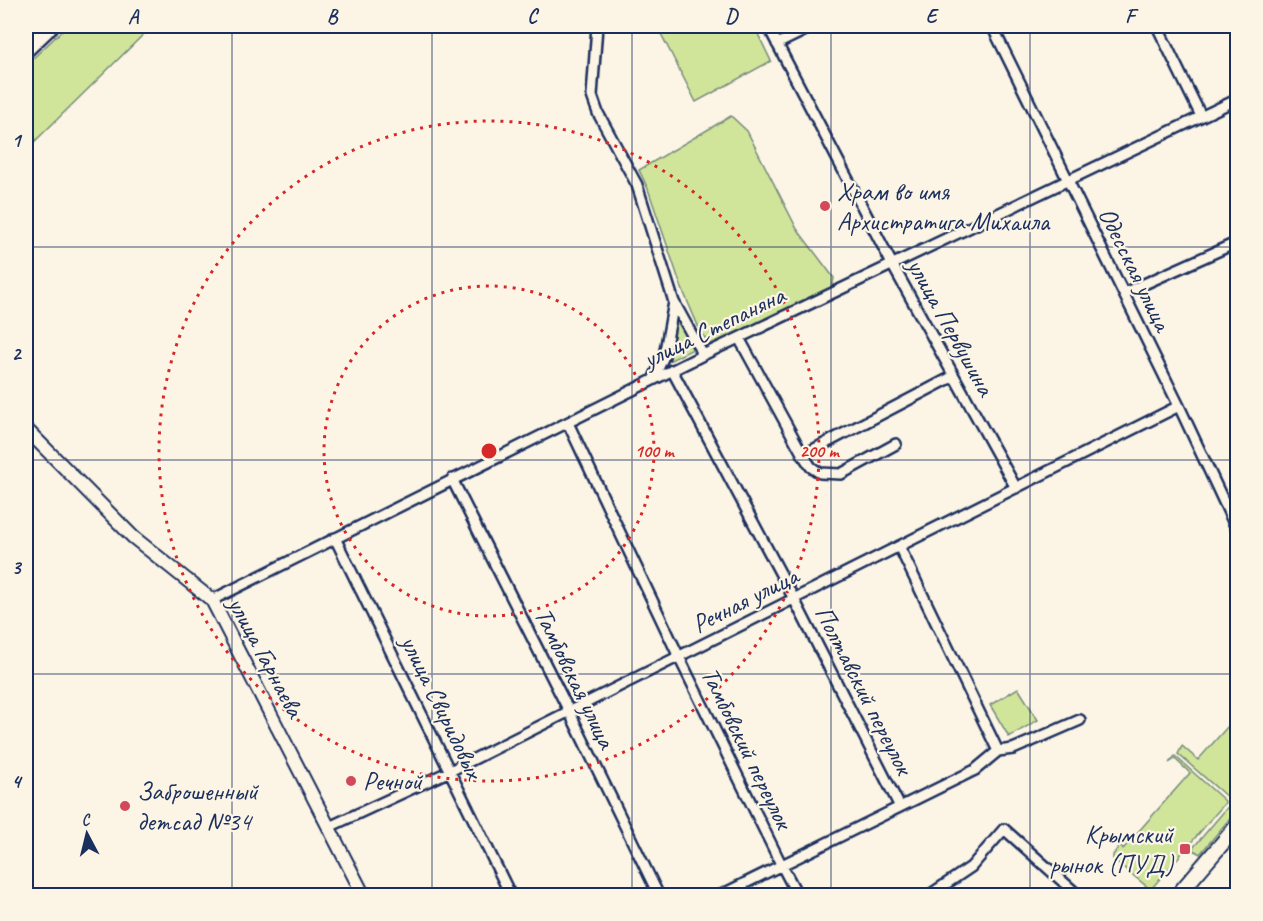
<svg xmlns="http://www.w3.org/2000/svg" width="1263" height="921" viewBox="0 0 1263 921" font-family="Caveat,sans-serif">
<style>
.green{fill:#d1e59a;stroke:#768a7c;stroke-width:1.5}
.lines{fill:none;stroke-linecap:round;stroke-linejoin:round}
.minor-casing{stroke:#1b2f5e;stroke-width:14}
.tertiary-casing{stroke:#1b2f5e;stroke-width:16}
.secondary-casing{stroke:#1b2f5e;stroke-width:18}
.primary-casing{stroke:#1b2f5e;stroke-width:20}
.minor{stroke:#fcf5e5;stroke-width:9}
.tertiary{stroke:#fcf5e5;stroke-width:12}
.secondary{stroke:#fcf5e5;stroke-width:14}
.primary{stroke:#fcf5e5;stroke-width:15}
.grid{fill:none;stroke:#1b2f5e;stroke-width:1.5;stroke-opacity:0.55}
.ring{fill:none;stroke:#d62828;stroke-width:3;stroke-dasharray:3 6}
.poi-dot{fill:#d1495b;stroke:#fcf5e5;stroke-width:2}
.labels{text-anchor:middle;dominant-baseline:central;stroke-width:4.5;stroke-linejoin:round;paint-order:stroke}
.poi-label{font-size:26px;fill:#1b2f5e;stroke:#fcf5e5;text-anchor:start}
.street-label{font-size:26px;fill:#1b2f5e;stroke:#fcf5e5}
.centre{fill:#d62828;stroke:#fcf5e5;stroke-width:3}
.ring-label{font-size:18px;text-anchor:middle;font-weight:bold;fill:#d62828;stroke:#fcf5e5;stroke-width:4.5;stroke-linejoin:round;paint-order:stroke}
.neatline{fill:none;stroke:#1b2f5e;stroke-width:2}
.grid-label{font-size:20px;text-anchor:middle;font-weight:bold;fill:#1b2f5e}
</style>
<rect width="100%" height="100%" fill="#fcf5e5"/>
<filter id="ink" filterUnits="userSpaceOnUse"><feTurbulence type="fractalNoise" baseFrequency=".0167" numOctaves="2"/><feDisplacementMap in="SourceGraphic" scale="12" xChannelSelector="R" yChannelSelector="G"/><feConvolveMatrix kernelMatrix="1 2 1 2 8 2 1 2 1" color-interpolation-filters="sRGB"/></filter>
<g filter="url(#ink)">
<path class="green" d="M 67,26 L 152,26 L 26,150 L 26,65 Z
M 657,26 L 754,26 L 771,61 L 696,102 Z
M 731,116 L 747,131 L 797,229 L 834,278 L 832,289 L 718,345 L 711,344 L 702,335 L 681,286 L 648,189 L 639,170 Z
M 677,316 L 693,349 L 669,361 Z
M 1018,688 L 1038,720 L 1009,737 L 990,705 Z
M 1237,716 L 1237,788 L 1230,797 L 1227,797 L 1178,754 L 1182,746 L 1198,760 Z
M 1175,756 L 1225,801 L 1225,803 L 1152,888 L 1150,889 L 1113,859 L 1113,855 L 1119,846 L 1123,849 L 1190,773 L 1175,759 L 1169,763 Z
M 1237,796 L 1237,810 L 1200,854 L 1192,849 Z"/>
<g class="lines">
<defs>
<path id="minor" d="M 597,26 L 592,96 L 598,113 L 637,185 L 674,302 L 664,356 L 653,380
M 768,26 L 892,264 L 1016,488
M 992,26 L 1179,406 L 1238,532
M 1157,26 L 1201,116
M 777,44 L 814,26
M 1124,293 L 1238,242
M 674,302 L 703,355
M 739,338 L 803,455 L 954,376
M 672,370 L 794,599 L 900,807
M 568,423 L 679,657 L 781,864 L 798,896
M 803,455 L 811,467 L 820,473 L 841,474 L 896,444
M 452,479 L 569,711 L 659,896
M 335,538 L 511,896
M 899,546 L 998,751
M 212,600 L 703,355 L 1238,99
M 329,827 L 450,771 L 1179,406
M 719,896 L 975,770 L 998,751 L 1013,749 L 1080,720
M 928,896 L 971,867 L 1004,829 L 1079,896"/>
<path id="tertiary" d="M 26,429 L 133,537 L 212,600 L 364,896"/>
<path id="secondary" d="M 1177,896 L 1238,825"/>
<path id="primary" d="M 26,49 L 50,26"/>
</defs>
<use href="#minor" class="minor-casing"/>
<use href="#tertiary" class="tertiary-casing"/>
<use href="#secondary" class="secondary-casing"/>
<use href="#primary" class="primary-casing"/>
<use href="#minor" class="minor"/>
<use href="#tertiary" class="tertiary"/>
<use href="#secondary" class="secondary"/>
<use href="#primary" class="primary"/>
</g>
</g>
<path class="grid" d="M 232,26 L 232,896M 432,26 L 432,896M 632,26 L 632,896M 831,26 L 831,896M 1030,26 L 1030,896M 26,247 L 1238,247M 26,460 L 1238,460M 26,674 L 1238,674"/>
<g class="ring">
<circle cx="489" cy="451" r="165"/>
<circle cx="489" cy="451" r="330"/>
</g>
<g class="poi-dot">
<circle cx="825" cy="206" r="6"/>
<circle cx="351" cy="781" r="6"/>
<circle cx="125" cy="806" r="6"/>
<rect x="1179" y="843" width="12" height="12" rx="3"/>
</g>
<g class="labels">
<g class="poi-label">
<text x="837" y="191">Храм во имя<tspan x="837" dy="30">Архистратига Михаила</tspan></text>
<text x="363" y="781">Речной</text>
<text x="137" y="791">Заброшенный<tspan x="137" dy="30">детсад №34</tspan></text>
<text x="1173" y="834" text-anchor="end">Крымский<tspan x="1173" dy="30">рынок (ПУД)</tspan></text>
</g>
<g class="street-label">
<text transform="translate(1135 269) rotate(64)">Одесская улица</text>
<text transform="translate(714 327) rotate(-26)">улица Степаняна</text>
<text transform="translate(951 327) rotate(61)">улица Первушина</text>
<text transform="translate(745 600) rotate(-27)">Речная улица</text>
<text transform="translate(266 657) rotate(62)">улица Гарнаева</text>
<text transform="translate(575 678) rotate(64)">Тамбовская улица</text>
<text transform="translate(864 690) rotate(63)">Полтавский переулок</text>
<text transform="translate(442 707) rotate(64)">улица Свиридовых</text>
<text transform="translate(747 748) rotate(64)">Тамбовский переулок</text>
</g>
</g>
<circle cx="489" cy="451" r="9" class="centre"/>
<g class="ring-label">
<text x="654" y="457">100 m</text>
<text x="819" y="457">200 m</text>
</g>
<rect width="1263" height="921" fill="none" stroke="#fcf5e5" stroke-width="66"/>
<g transform="translate(87 834) rotate(353)" stroke="#fcf5e5" stroke-width="4.5" paint-order="stroke">
<path d="M0-4.5L10 22L0 15L-10 22Z" fill="#1b2f5e"/>
<text y="-9" font-size="16" font-weight="bold" text-anchor="middle" fill="#1b2f5e">С</text>
</g>
<rect x="33" y="33" width="1197" height="855" class="neatline"/>
<g class="grid-label">
<text x="133" y="23">A</text>
<text x="332" y="23">B</text>
<text x="532" y="23">C</text>
<text x="731" y="23">D</text>
<text x="931" y="23">E</text>
<text x="1130" y="23">F</text>
<text x="16" y="147">1</text>
<text x="16" y="360">2</text>
<text x="16" y="574">3</text>
<text x="16" y="788">4</text>
</g>
</svg>
